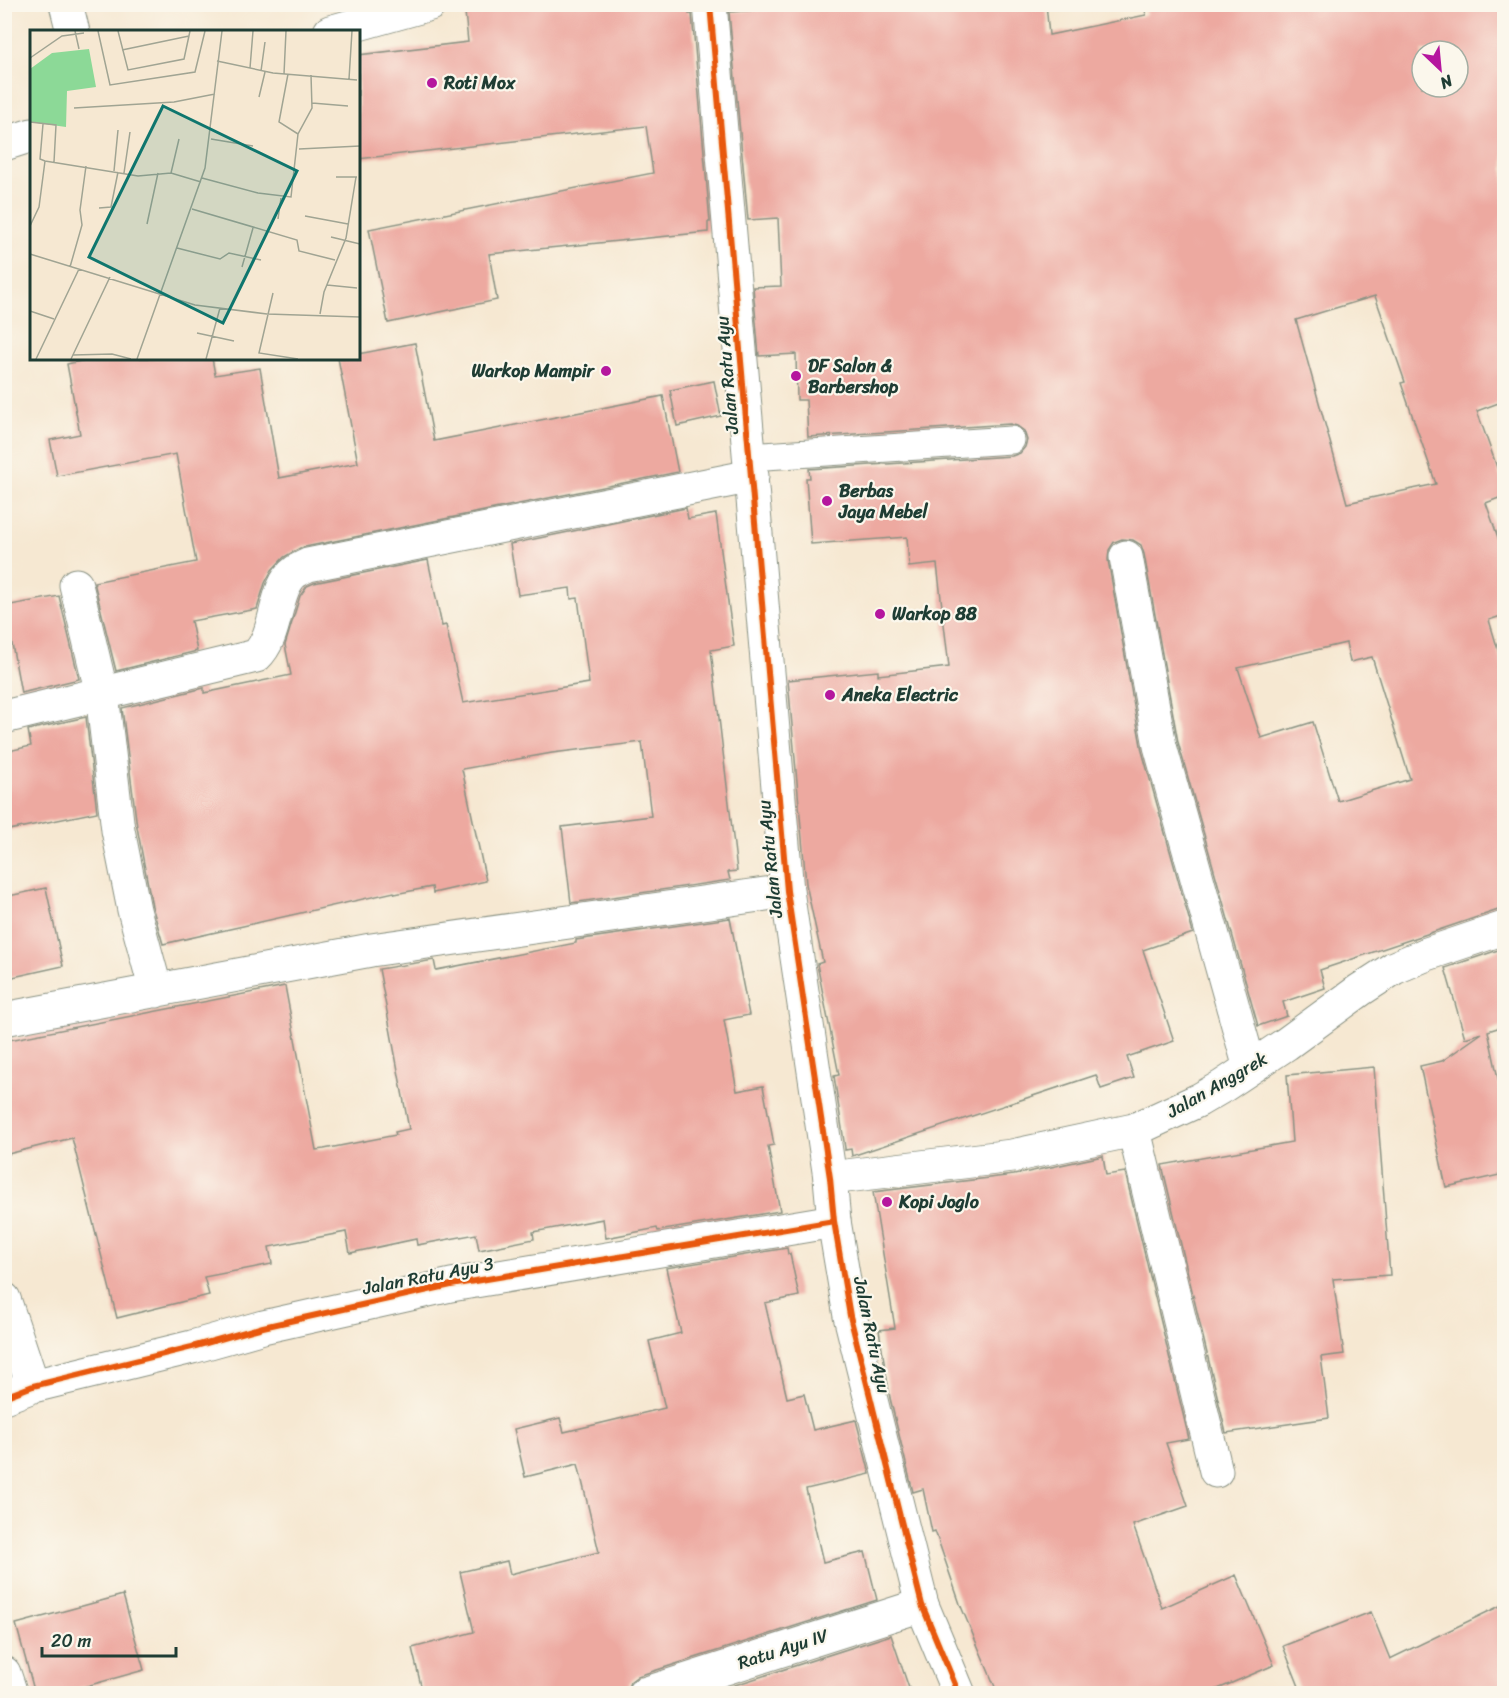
<svg xmlns="http://www.w3.org/2000/svg" width="1509" height="1698" viewBox="0 0 1509 1698" font-family="Sriracha,sans-serif">
<style>
.building{fill:#eda9a0;fill-rule:evenodd}
.lines{fill:none;stroke-linecap:round;stroke-linejoin:round}
.service-casing{stroke:#8a9283;stroke-width:29}
.minor-casing{stroke:#8a9283;stroke-width:35}
.tertiary-casing{stroke:#8a9283;stroke-width:35}
.service{stroke:#fff;stroke-width:27}
.minor{stroke:#fff;stroke-width:33}
.tertiary{stroke:#fff;stroke-width:33}
.cycleway-casing{stroke:#fbf7ec;stroke-width:10}
.cycleway{stroke:#e8590c;stroke-width:6}
.poi-dot{fill:#b5179e;stroke:#fbf7ec;stroke-width:2}
.labels{text-anchor:middle;dominant-baseline:central;stroke-width:4.5;stroke-linejoin:round;paint-order:stroke}
.poi-label{font-size:18px;font-weight:bold;fill:#1f3d34;stroke:#fbf7ec;text-anchor:start}
.street-label{font-size:18px;fill:#1f3d34;stroke:#fbf7ec}
.inset-road{fill:none;stroke:#a0a493;stroke-width:1.5}
.view{fill:#0f766e;fill-opacity:0.15;stroke:#0f766e;stroke-width:3}
.inset-edge{fill:none;stroke:#1f3d34;stroke-width:3}
</style>
<rect width="100%" height="100%" fill="#fbf7ec"/>
<filter id="ink" filterUnits="userSpaceOnUse"><feTurbulence type="fractalNoise" baseFrequency=".0167" numOctaves="2"/><feDisplacementMap in="SourceGraphic" scale="12" xChannelSelector="R" yChannelSelector="G"/><feConvolveMatrix kernelMatrix="1 2 1 2 8 2 1 2 1" color-interpolation-filters="sRGB"/></filter>
<filter id="wash" filterUnits="userSpaceOnUse"><feTurbulence type="fractalNoise" baseFrequency=".008" numOctaves="4" result="noise"/><feDisplacementMap in="SourceGraphic" scale="24" xChannelSelector="R" yChannelSelector="G"/><feGaussianBlur stdDeviation="1.35" result="paint"/><feColorMatrix in="noise" values="0 0 0 0 0 0 0 0 0 0 0 0 0 0 0 0 0 1.4 0 .05"/><feComposite in="paint" operator="in"/></filter>
<g filter="url(#wash)">
<rect width="100%" height="100%" fill="#f6e8d2"/>
<g id="blocks">
<path class="building" d="M 513,4 L 688,4 L 689,14 L 692,14 L 710,222 L 708,222 L 708,232 L 489,254 L 497,300 L 388,323 L 369,229 L 653,173 L 646,126 L 358,159 L 358,55 L 468,42 L 465,12 L 513,7 Z
M 806,4 L 1046,4 L 1049,35 L 1146,15 L 1144,4 L 1504,4 L 1504,401 L 1477,411 L 1504,487 L 1504,496 L 1486,503 L 1504,555 L 1504,615 L 1489,620 L 1504,670 L 1504,910 L 1498,910 L 1320,970 L 1325,988 L 1283,1002 L 1287,1016 L 1258,1026 L 1178,742 L 1144,554 L 1141,545 L 1133,540 L 1122,539 L 1114,542 L 1109,550 L 1108,560 L 1142,751 L 1193,933 L 1143,950 L 1174,1041 L 1127,1057 L 1134,1078 L 1101,1089 L 1096,1075 L 852,1156 L 851,1149 L 845,1150 L 845,1148 L 834,1076 L 839,1075 L 817,964 L 823,962 L 806,884 L 788,680 L 878,671 L 878,675 L 949,667 L 937,564 L 909,567 L 907,537 L 811,544 L 806,478 L 810,478 L 809,469 L 1012,456 L 1020,453 L 1025,447 L 1027,440 L 1024,431 L 1017,426 L 1010,424 L 808,437 L 806,400 L 797,400 L 796,354 L 759,356 L 753,287 L 781,286 L 778,218 L 748,220 L 729,12 L 806,7 ZM 1422,51 L 1458,51 L 1458,87 L 1422,87 ZM 1375,296 L 1405,382 L 1401,383 L 1436,484 L 1347,503 L 1296,320 ZM 1346,643 L 1350,662 L 1372,657 L 1410,779 L 1338,801 L 1313,722 L 1261,738 L 1238,668 Z
M 415,343 L 434,441 L 663,396 L 678,472 L 300,548 L 284,557 L 272,570 L 265,583 L 257,609 L 191,621 L 197,651 L 116,671 L 94,582 L 196,562 L 176,454 L 57,476 L 50,440 L 80,434 L 67,364 L 94,358 L 212,358 L 215,375 L 260,368 L 279,478 L 358,463 L 338,358 L 358,358 L 358,354 Z
M 714,381 L 721,416 L 677,426 L 670,390 Z
M 686,508 L 688,519 L 716,514 L 734,646 L 711,650 L 737,871 L 728,872 L 730,880 L 571,903 L 562,827 L 651,816 L 642,742 L 552,753 L 462,769 L 486,881 L 433,893 L 432,887 L 395,894 L 394,892 L 163,944 L 152,906 L 137,827 L 122,708 L 204,688 L 204,693 L 291,675 L 285,645 L 300,596 L 307,586 L 314,583 L 428,560 L 442,626 L 446,625 L 463,703 L 589,683 L 578,598 L 571,599 L 570,588 L 518,595 L 510,544 Z
M 59,596 L 79,679 L 21,693 L 5,606 Z
M 86,717 L 97,812 L 4,831 L 4,752 L 31,746 L 28,730 Z
M 46,888 L 63,966 L 4,979 L 4,897 Z
M 730,918 L 749,1015 L 724,1020 L 737,1091 L 763,1086 L 774,1145 L 768,1146 L 780,1211 L 658,1231 L 657,1228 L 606,1238 L 603,1219 L 533,1232 L 534,1239 L 479,1250 L 476,1234 L 417,1245 L 416,1239 L 350,1253 L 346,1232 L 269,1247 L 272,1264 L 204,1277 L 209,1295 L 117,1318 L 72,1138 L 4,1155 L 4,1041 L 285,986 L 316,1150 L 324,1149 L 396,1135 L 395,1132 L 409,1129 L 379,969 L 434,960 L 436,970 L 576,943 L 576,940 Z
M 1504,948 L 1504,1026 L 1488,1031 L 1504,1107 L 1504,1174 L 1446,1187 L 1420,1066 L 1442,1061 L 1482,1033 L 1465,1038 L 1445,968 Z
M 1374,1067 L 1390,1275 L 1333,1279 L 1344,1354 L 1321,1357 L 1329,1418 L 1226,1433 L 1162,1165 L 1292,1142 L 1287,1075 Z
M 1103,1156 L 1106,1175 L 1125,1172 L 1189,1439 L 1166,1443 L 1188,1506 L 1133,1525 L 1162,1608 L 1236,1575 L 1274,1665 L 1206,1694 L 998,1694 L 960,1604 L 935,1531 L 932,1532 L 923,1489 L 913,1492 L 890,1398 L 879,1330 L 895,1328 L 873,1192 L 1014,1175 Z
M 787,1248 L 788,1254 L 790,1254 L 799,1296 L 765,1303 L 787,1398 L 804,1394 L 813,1430 L 856,1420 L 870,1474 L 806,1489 L 823,1562 L 865,1552 L 877,1600 L 638,1676 L 630,1682 L 626,1694 L 423,1694 L 412,1648 L 474,1632 L 460,1572 L 507,1561 L 510,1574 L 599,1552 L 578,1464 L 525,1477 L 514,1429 L 560,1418 L 564,1432 L 665,1408 L 649,1341 L 681,1333 L 666,1268 Z
M 123,1595 L 144,1670 L 58,1694 L 35,1694 L 16,1624 Z
M 1504,1604 L 1504,1694 L 1302,1694 L 1283,1646 L 1371,1612 L 1390,1659 Z
M 891,1635 L 911,1694 L 707,1694 Z"/>
</g>
</g>
<g filter="url(#ink)">
<use href="#blocks" fill-opacity="0" stroke="#8a9283" stroke-width="1.5"/>
<g class="lines">
<defs>
<path id="service" d="M 749,457 L 1011,440"/>
<path id="minor" d="M 66,4 L 73,32
M 1126,557 L 1160,746 L 1250,1068
M 76,585 L 102,694 L 118,830 L 134,910 L 156,991
M 4,717 L 256,656 C 279,635 273,588 295,572 C 299,569 304,567 308,565 L 752,476
M 4,1019 L 371,950 L 787,891
M 1134,1130 L 1216,1471
M 830,1178 L 1012,1156 L 1134,1130 L 1199,1100 L 1223,1086 L 1286,1044 L 1360,990 L 1394,968 L 1427,954 L 1504,928
M 4,1299 L 33,1386
M 4,1397 L 33,1386 L 192,1347 L 263,1327 L 451,1285 L 834,1221
M 4,1673 L 11,1694
M 644,1694 L 922,1605"/>
<path id="tertiary" d="M 710,4 L 787,891 L 830,1178 L 834,1221 L 850,1316 L 922,1605 L 959,1694
M 330,32 L 430,4
M 4,144 L 32,135"/>
</defs>
<use href="#service" class="service-casing"/>
<use href="#minor" class="minor-casing"/>
<use href="#tertiary" class="tertiary-casing"/>
<use href="#service" class="service"/>
<use href="#minor" class="minor"/>
<use href="#tertiary" class="tertiary"/>
<defs>
<path id="cycleway" d="M 710,4 L 787,891 L 830,1178 L 834,1221 L 850,1316 L 922,1605 L 959,1694
M 4,1397 L 33,1386 L 192,1347 L 263,1327 L 451,1285 L 834,1221"/>
</defs>
<use href="#cycleway" class="cycleway-casing"/>
<use href="#cycleway" class="cycleway"/>
</g>
</g>
<g class="poi-dot">
<circle cx="432" cy="83" r="6"/>
<circle cx="606" cy="371" r="6"/>
<circle cx="796" cy="376" r="6"/>
<circle cx="827" cy="501" r="6"/>
<circle cx="880" cy="614" r="6"/>
<circle cx="830" cy="695" r="6"/>
<circle cx="887" cy="1202" r="6"/>
</g>
<g class="labels">
<g class="poi-label">
<text x="444" y="83">Roti Mox</text>
<text x="808" y="366">DF Salon &amp;<tspan x="808" dy="21">Barbershop</tspan></text>
<text x="594" y="371" text-anchor="end">Warkop Mampir</text>
<text x="839" y="491">Berbas<tspan x="839" dy="21">Jaya Mebel</tspan></text>
<text x="892" y="614">Warkop 88</text>
<text x="842" y="695">Aneka Electric</text>
<text x="899" y="1202">Kopi Joglo</text>
</g>
<g class="street-label">
<text transform="translate(727 375) rotate(-95)">Jalan Ratu Ayu</text>
<text transform="translate(770 859) rotate(-96)">Jalan Ratu Ayu</text>
<text transform="translate(1217 1085) rotate(-30)">Jalan Anggrek</text>
<text transform="translate(428 1276) rotate(-11)">Jalan Ratu Ayu 3</text>
<text transform="translate(872 1335) rotate(78)">Jalan Ratu Ayu</text>
<text transform="translate(783 1649) rotate(-18)">Ratu Ayu IV</text>
</g>
</g>
<g transform="translate(30 30)">
<rect width="330" height="330" fill="#f6e8d2"/>
<path d="M 59,19 L 66,57 L 37,61 L 36,97 L 0,92 L 0,39 L 22,23 Z" fill="#8cd997"/>
<path class="inset-road" d="M 45,1 L 49,19M 68,1 L 80,55 L 165,42 L 175,1M 88,1 L 98,40 L 154,29 L 160,1M 92,20 L 159,6M 0,28 L 32,6 L 54,3M 187,31 L 243,43 L 327,50M 220,38 L 223,1M 231,41 L 235,12M 254,44 L 256,1M 258,44 L 249,92 L 268,104M 319,49 L 322,1M 229,67 L 235,42M 282,73 L 318,76M 44,78 L 144,72 L 185,64M 0,92 L 26,95 L 24,132M 13,94 L 10,129 L 15,131M 181,109 L 223,116M 269,119 L 330,116M 15,131 L 108,146 L 141,143 L 171,152M 84,141 L 88,100M 94,143 L 100,102M 141,143 L 149,109M 306,147 L 327,147M 172,148 L 228,163 L 261,167 L 268,104 L 282,78 L 281,45M 69,178 L 81,177 L 88,142M 162,179 L 267,210 L 269,221 L 305,230M 275,186 L 318,194M 248,189 L 251,168M 117,194 L 128,143M 0,196 L 9,177 L 15,131M 301,207 L 330,214M 147,218 L 190,229 L 199,223 L 231,230M 0,224 L 165,275 L 237,284 L 330,287M 40,237 L 52,195 L 50,180 L 56,136M 212,237 L 223,198M 297,255 L 327,258M 243,263 L 229,323 L 268,329M 0,281 L 24,289M 290,284 L 294,262 L 316,208 L 326,147M 167,303 L 204,311M 43,325 L 82,324 L 101,329M 6,329 L 49,239M 41,329 L 80,247M 107,329 L 175,138 L 192,1M 176,329 L 190,278"/>
<path class="view" d="M 133,76 L 267,141 L 193,293 L 59,227 Z"/>
<rect width="330" height="330" class="inset-edge"/>
</g>
<rect width="1509" height="1698" fill="none" stroke="#fbf7ec" stroke-width="24"/>
<g transform="translate(1440 69) rotate(154)"><circle r="28" fill="#fbf7ec" stroke="#a3ada2" stroke-width="1.5"/>
<path d="M0-4.5L10 22L0 15L-10 22Z" fill="#b5179e"/>
<text y="-9" font-size="16" font-weight="bold" text-anchor="middle" fill="#1f3d34">N</text>
</g>
<path d="M42 1647v9h134v-9" fill="none" stroke="#1f3d34" stroke-width="3"/>
<text x="51" y="1647" font-size="18" fill="#1f3d34" stroke="#fbf7ec" stroke-width="4.5" paint-order="stroke">20 m</text>
</svg>
